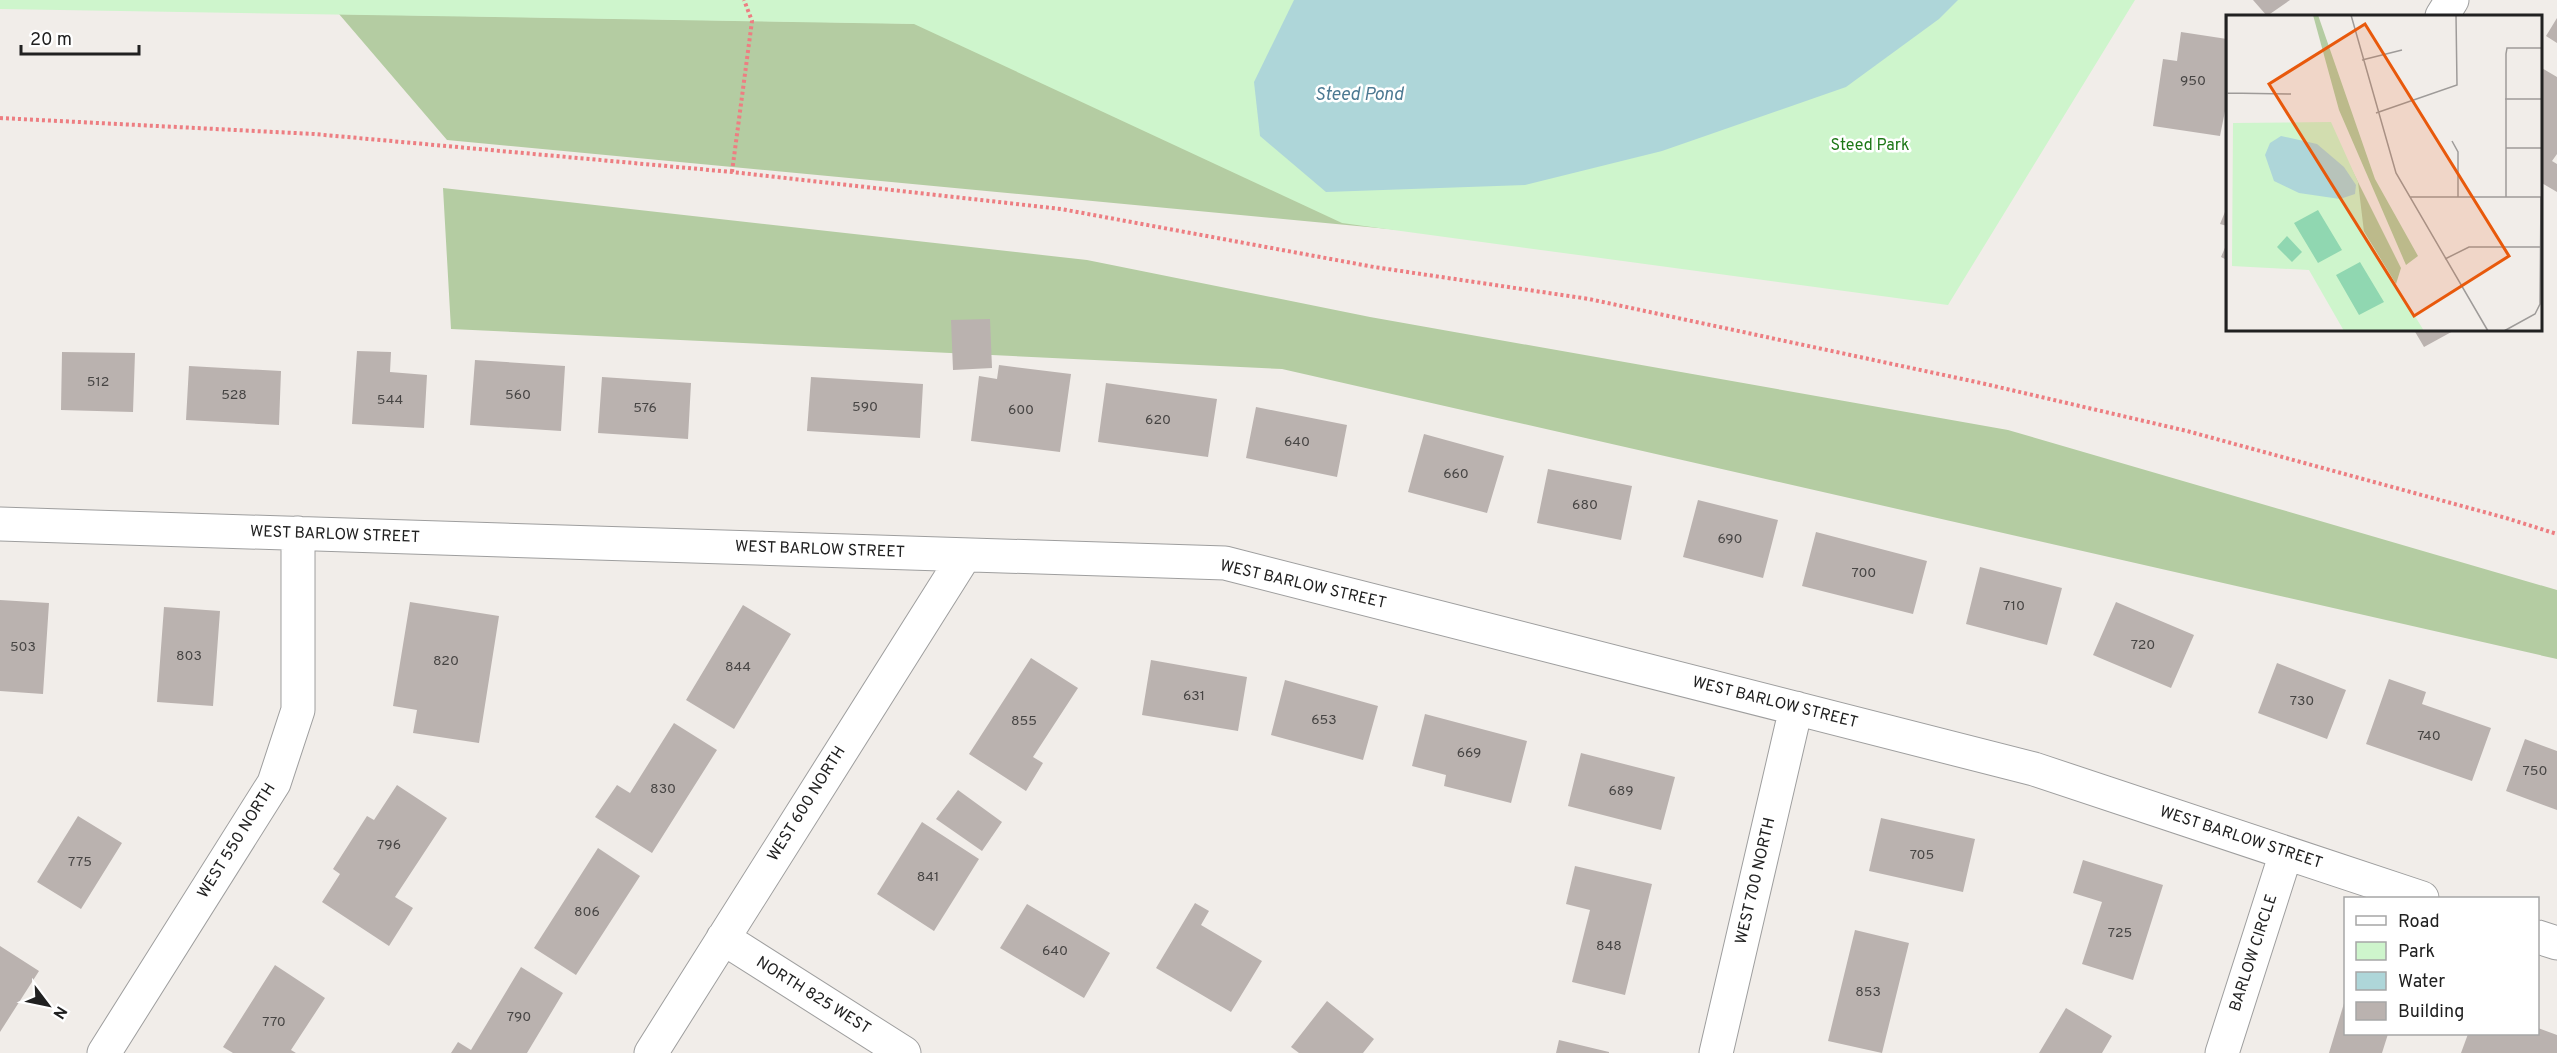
<svg xmlns="http://www.w3.org/2000/svg" width="2557" height="1053" viewBox="0 0 2557 1053" font-family="Overpass,sans-serif">
<style>
.forest{fill:#b4cca2}
.park{fill:#cef5cc}
.water{fill:#aed6d9}
.building{fill:#bab2af}
.lines{fill:none;stroke-linecap:round;stroke-linejoin:round}
.minor-casing{stroke:#9e9e9e;stroke-width:35}
.path{stroke:#ed7e82;stroke-width:4;stroke-dasharray:3 3;stroke-linecap:butt}
.minor{stroke:#fff;stroke-width:33}
.labels{text-anchor:middle;dominant-baseline:central;stroke-width:5;stroke-linejoin:round;paint-order:stroke}
.number-label{font-size:14px;fill:#474544}
.park-label{font-size:16px;fill:#1d7717;stroke:#fff}
.street-label{font-size:16px;fill:#212121;stroke:#fff}
.water-label{font-size:18px;font-style:italic;fill:#4c7992;stroke:#fff}
.inset-road{fill:none;stroke:#9e9b99;stroke-width:1.5}
.view{fill:#e8590c;fill-opacity:0.15;stroke:#e8590c;stroke-width:3}
.inset-edge{fill:none;stroke:#212121;stroke-width:3}
</style>
<rect width="100%" height="100%" fill="#f1ede9"/>
<path class="forest" d="M 339,14 L 1184,28 L 1758,264 L 447,140 Z
M 443,188 L 1087,260 L 1370,317 L 2008,430 L 2557,590 L 2557,659 L 1282,369 L 451,329 Z"/>
<path class="park" d="M 0,0 L 2135,0 L 1948,305 L 1342,223 L 914,24 L 0,9 Z"/>
<path class="water" d="M 1294,0 L 1958,0 L 1939,19 L 1846,87 L 1662,151 L 1525,185 L 1326,192 L 1260,136 L 1254,82 Z"/>
<path class="building" d="M 2253,0 L 2290,0 L 2267,16 Z
M 2557,18 L 2557,43 L 2546,36 Z
M 2181,32 L 2227,39 L 2227,101 L 2220,136 L 2153,126 L 2163,59 L 2177,61 Z
M 2540,67 L 2557,77 L 2557,154 L 2552,161 L 2557,164 L 2557,192 L 2540,182 Z
M 2227,207 L 2227,226 L 2220,224 Z
M 2227,243 L 2227,260 L 2221,257 Z
M 990,319 L 992,368 L 953,370 L 951,320 Z
M 2414,330 L 2455,330 L 2424,347 Z
M 357,351 L 391,352 L 390,372 L 427,375 L 424,428 L 352,424 Z
M 62,352 L 135,353 L 133,412 L 61,410 Z
M 475,360 L 565,366 L 561,431 L 470,425 Z
M 999,365 L 1071,374 L 1060,452 L 971,441 L 979,376 L 997,379 Z
M 189,366 L 281,371 L 279,425 L 186,420 Z
M 602,377 L 691,383 L 688,439 L 598,433 Z
M 811,377 L 923,384 L 920,438 L 807,431 Z
M 1106,383 L 1217,399 L 1208,457 L 1098,442 Z
M 1256,407 L 1347,425 L 1337,477 L 1246,458 Z
M 1424,434 L 1504,456 L 1487,513 L 1408,492 Z
M 1548,469 L 1632,486 L 1621,540 L 1537,523 Z
M 1698,500 L 1778,520 L 1763,578 L 1683,557 Z
M 1816,532 L 1927,561 L 1913,614 L 1802,586 Z
M 1980,567 L 2062,588 L 2047,645 L 1966,624 Z
M 0,600 L 49,603 L 43,694 L 0,691 Z
M 410,602 L 499,616 L 479,743 L 413,733 L 417,710 L 393,706 Z
M 2116,602 L 2194,635 L 2171,688 L 2093,655 Z
M 743,605 L 791,634 L 734,729 L 686,700 Z
M 164,607 L 220,611 L 213,706 L 157,702 Z
M 1031,658 L 1078,688 L 1033,757 L 1043,763 L 1026,791 L 969,754 Z
M 1151,660 L 1247,677 L 1238,731 L 1142,715 Z
M 2277,663 L 2346,690 L 2327,739 L 2258,713 Z
M 2389,679 L 2426,692 L 2422,704 L 2491,728 L 2472,781 L 2366,744 Z
M 1285,680 L 1378,706 L 1363,760 L 1271,735 Z
M 1425,714 L 1527,741 L 1511,803 L 1444,786 L 1446,775 L 1412,766 Z
M 674,723 L 717,750 L 652,853 L 595,817 L 617,785 L 630,793 Z
M 2525,739 L 2557,751 L 2557,810 L 2506,791 Z
M 1581,753 L 1675,777 L 1661,830 L 1568,806 Z
M 397,785 L 447,818 L 395,897 L 413,908 L 389,946 L 322,902 L 340,874 L 333,869 L 367,816 L 374,820 Z
M 958,790 L 1002,822 L 982,851 L 936,819 Z
M 78,816 L 122,843 L 81,909 L 37,882 Z
M 1881,818 L 1975,839 L 1963,892 L 1869,871 Z
M 922,822 L 979,859 L 934,931 L 877,894 Z
M 598,848 L 640,876 L 576,975 L 534,948 Z
M 2083,860 L 2163,885 L 2133,980 L 2082,964 L 2102,902 L 2073,893 Z
M 1575,866 L 1652,884 L 1625,995 L 1572,982 L 1590,910 L 1566,904 Z
M 1195,903 L 1209,911 L 1201,925 L 1262,961 L 1231,1012 L 1156,968 Z
M 1027,904 L 1110,953 L 1084,998 L 1000,948 Z
M 1855,930 L 1909,943 L 1882,1053 L 1828,1041 Z
M 0,946 L 39,971 L 0,1032 Z
M 275,965 L 325,998 L 291,1050 L 296,1053 L 233,1053 L 223,1047 Z
M 521,967 L 563,993 L 527,1053 L 451,1053 L 458,1042 L 471,1050 Z
M 2345,1000 L 2346,1034 L 2388,1034 L 2382,1053 L 2329,1053 Z
M 1327,1001 L 1374,1039 L 1363,1053 L 1299,1053 L 1291,1047 Z
M 2066,1008 L 2112,1036 L 2102,1053 L 2039,1053 Z
M 2538,1028 L 2557,1035 L 2557,1053 L 2461,1053 L 2468,1034 L 2538,1034 Z
M 1559,1040 L 1609,1052 L 1609,1053 L 1556,1053 Z"/>
<g class="lines">
<defs>
<path id="minor" d="M 2442,16 L 2452,0
M 0,524 L 1225,563 L 2034,769 L 2422,898
M 2538,937 L 2557,943
M 723,938 L 904,1053
M 104,1053 L 274,783 L 298,710 L 298,533
M 651,1053 L 965,555
M 1716,1053 L 1796,708
M 2222,1053 L 2286,853"/>
</defs>
<use href="#minor" class="minor-casing"/>
<path class="path" d="M 0,118 L 314,134 L 732,172 L 1061,209 L 1374,267 L 1589,299 L 1981,383 L 2187,431 L 2506,518 L 2557,534
M 732,172 L 752,21 L 744,0"/>
<use href="#minor" class="minor"/>
</g>
<g class="labels">
<g class="number-label">
<text x="2193" y="81">950</text>
<text x="98" y="382">512</text>
<text x="234" y="395">528</text>
<text x="518" y="395">560</text>
<text x="390" y="400">544</text>
<text x="865" y="407">590</text>
<text x="645" y="408">576</text>
<text x="1021" y="410">600</text>
<text x="1158" y="420">620</text>
<text x="1297" y="442">640</text>
<text x="1456" y="474">660</text>
<text x="1585" y="505">680</text>
<text x="1730" y="539">690</text>
<text x="1864" y="573">700</text>
<text x="2014" y="606">710</text>
<text x="2143" y="645">720</text>
<text x="23" y="647">503</text>
<text x="189" y="656">803</text>
<text x="446" y="661">820</text>
<text x="738" y="667">844</text>
<text x="1194" y="696">631</text>
<text x="2302" y="701">730</text>
<text x="1324" y="720">653</text>
<text x="1024" y="721">855</text>
<text x="2429" y="736">740</text>
<text x="1469" y="753">669</text>
<text x="2535" y="771">750</text>
<text x="663" y="789">830</text>
<text x="1621" y="791">689</text>
<text x="389" y="845">796</text>
<text x="1922" y="855">705</text>
<text x="80" y="862">775</text>
<text x="928" y="877">841</text>
<text x="587" y="912">806</text>
<text x="2120" y="933">725</text>
<text x="1609" y="946">848</text>
<text x="1055" y="951">640</text>
<text x="1868" y="992">853</text>
<text x="519" y="1017">790</text>
<text x="274" y="1022">770</text>
</g>
<g class="park-label">
<text x="1870" y="146">Steed Park</text>
</g>
<g class="street-label">
<text transform="translate(335 535) rotate(2)">WEST BARLOW STREET</text>
<text transform="translate(820 550) rotate(2)">WEST BARLOW STREET</text>
<text transform="translate(1303 585) rotate(13)">WEST BARLOW STREET</text>
<text transform="translate(1775 703) rotate(14)">WEST BARLOW STREET</text>
<text transform="translate(807 804) rotate(-58)">WEST 600 NORTH</text>
<text transform="translate(2241 838) rotate(18)">WEST BARLOW STREET</text>
<text transform="translate(237 841) rotate(-58)">WEST 550 NORTH</text>
<text transform="translate(1756 881) rotate(-77)">WEST 700 NORTH</text>
<text transform="translate(2254 953) rotate(-72)">BARLOW CIRCLE</text>
<text transform="translate(813 996) rotate(32)">NORTH 825 WEST</text>
</g>
<g class="water-label">
<text x="1359" y="95">Steed Pond</text>
</g>
</g>
<g transform="translate(2226 15)">
<rect width="316" height="316" fill="#f1ede9"/>
<path d="M 87,0 L 92,0 L 149,164 L 192,241 L 180,250 L 113,95 ZM 112,127 L 175,253 L 170,269 L 123,192 Z" fill="#b4cca2"/>
<path d="M 105,107 L 132,167 L 138,217 L 198,316 L 118,316 L 83,255 L 6,251 L 7,108 Z" fill="#cef5cc"/>
<path d="M 92,195 L 116,235 L 92,248 L 68,208 ZM 61,221 L 76,237 L 66,247 L 51,232 ZM 134,247 L 158,287 L 133,300 L 110,260 Z" fill="#90d7b1"/>
<path d="M 55,121 L 91,129 L 118,152 L 130,170 L 129,179 L 114,184 L 73,178 L 48,166 L 39,140 L 44,128 Z" fill="#aed6d9"/>
<path class="inset-road" d="M 1,0 L 1,316M 125,0 L 170,158 L 262,316M 316,0 L 316,33M 136,45 L 176,35M 1,78 L 65,79M 279,84 L 317,84M 150,98 L 231,70 L 230,0M 226,126 L 232,137 L 232,182M 280,133 L 317,133M 184,182 L 317,182M 280,182 L 280,39 L 281,33 L 317,33M 219,244 L 243,232 L 315,232M 278,316 L 309,299 L 314,289 L 315,182"/>
<path class="view" d="M 139,9 L 283,241 L 188,301 L 43,69 Z"/>
<rect width="316" height="316" class="inset-edge"/>
</g>
<rect x="2344" y="897" width="195" height="138" fill="#ffffff" stroke="#a6a6a6" stroke-width="1.5"/>
<rect x="2356" y="916" width="30" height="9" fill="#ffffff" stroke="#a6a6a6" stroke-width="1.5"/>
<text x="2398" y="927" font-size="18" fill="#212121">Road</text>
<rect x="2356" y="942" width="30" height="18" fill="#cef5cc" stroke="#a6a6a6" stroke-width="1.5"/>
<text x="2398" y="957" font-size="18" fill="#212121">Park</text>
<rect x="2356" y="972" width="30" height="18" fill="#aed6d9" stroke="#a6a6a6" stroke-width="1.5"/>
<text x="2398" y="987" font-size="18" fill="#212121">Water</text>
<rect x="2356" y="1002" width="30" height="18" fill="#bab2af" stroke="#a6a6a6" stroke-width="1.5"/>
<text x="2398" y="1017" font-size="18" fill="#212121">Building</text>
<g transform="translate(48 1005) rotate(122)" stroke="#ffffff" stroke-width="4.5" paint-order="stroke">
<path d="M0-4.5L10 22L0 15L-10 22Z" fill="#212121"/>
<text y="-9" font-size="16" font-weight="bold" text-anchor="middle" fill="#212121">N</text>
</g>
<path d="M21 45v9h118v-9" fill="none" stroke="#212121" stroke-width="3"/>
<text x="30" y="45" font-size="18" fill="#212121" stroke="#ffffff" stroke-width="4.5" paint-order="stroke">20 m</text>
</svg>
